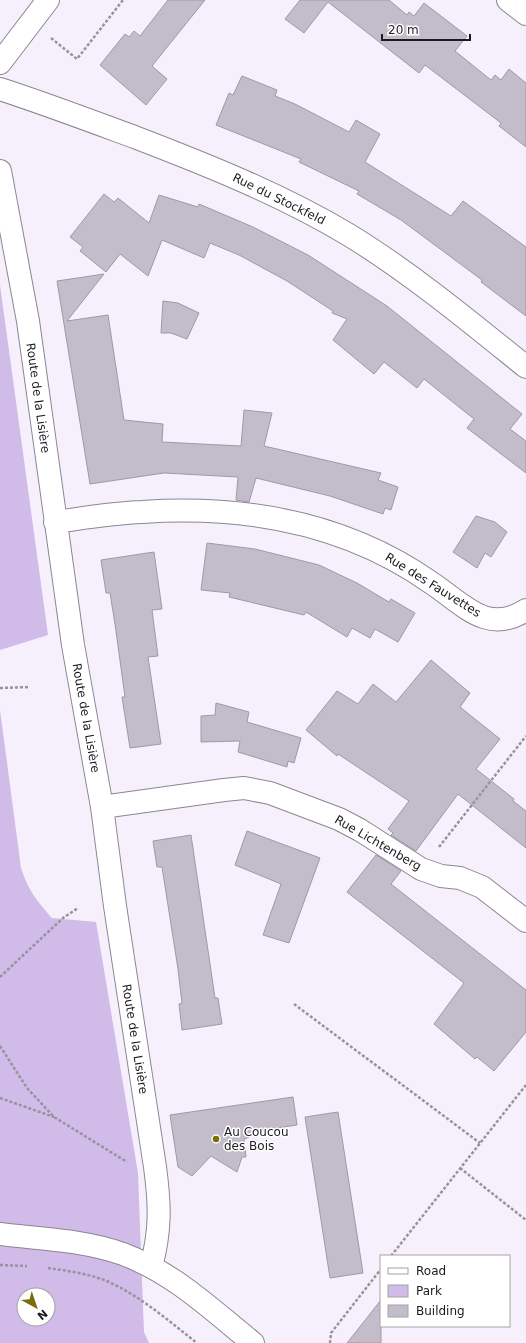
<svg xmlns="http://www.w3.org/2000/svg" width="526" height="1343" viewBox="0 0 526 1343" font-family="'DejaVu Sans',sans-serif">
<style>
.green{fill:#d1bbe8;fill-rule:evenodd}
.building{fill:#c3bccb;stroke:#9f98a7}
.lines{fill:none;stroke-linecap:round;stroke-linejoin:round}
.minor-casing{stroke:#8c8593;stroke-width:24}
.path{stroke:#97939d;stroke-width:2.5;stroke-dasharray:3 2;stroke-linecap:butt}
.minor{stroke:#fff;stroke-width:22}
.poi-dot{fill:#7b6e0a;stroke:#fff;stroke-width:1.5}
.labels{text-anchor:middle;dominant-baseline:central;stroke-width:3;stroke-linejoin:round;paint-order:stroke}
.street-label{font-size:12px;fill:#1c1a1f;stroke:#fff}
.poi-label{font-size:12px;fill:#1c1a1f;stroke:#fff;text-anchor:start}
</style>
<rect width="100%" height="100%" fill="#f6f0fd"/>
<path class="green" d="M 0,285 L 48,635 L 0,650 Z
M 0,710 L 21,868 C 28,890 37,901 52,918 L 96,922 L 138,1173 L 144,1332 L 149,1343 L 0,1343 ZM 24,1295 L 48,1295 L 48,1319 L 24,1319 Z"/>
<path class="building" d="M 168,0 L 205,0 L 152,66 L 167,79 L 146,105 L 100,65 L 125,34 L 129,37 L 134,31 L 140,36 Z
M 300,0 L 389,0 L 407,15 L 409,12 L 414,16 L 424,3 L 467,36 L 455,51 L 491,80 L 495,75 L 501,80 L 509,69 L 526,83 L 526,147 L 499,126 L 501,123 L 425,65 L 419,73 L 328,2 L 304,33 L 285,19 Z
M 242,76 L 277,90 L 275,96 L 295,104 L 349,132 L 356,120 L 380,134 L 365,162 L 451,216 L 463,201 L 526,247 L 526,316 L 481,282 L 482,280 L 401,220 L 357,194 L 359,191 L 299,162 L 301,159 L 216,125 L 229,93 L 233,95 Z
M 104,194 L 114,202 L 118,198 L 149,223 L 159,195 L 198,207 L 199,204 L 253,227 L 308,255 L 387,306 L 522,414 L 510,429 L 526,441 L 526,473 L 467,428 L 474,419 L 424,379 L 417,388 L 384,362 L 374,374 L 333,340 L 347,319 L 332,313 L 333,311 L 287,281 L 239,255 L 210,243 L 204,258 L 162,240 L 148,276 L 120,254 L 106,272 L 80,251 L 83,247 L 70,237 Z
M 104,274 L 67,321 L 108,315 L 124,420 L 163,424 L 162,442 L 241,446 L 244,410 L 272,413 L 264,446 L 381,473 L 378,480 L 398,487 L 391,510 L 385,508 L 383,514 L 330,496 L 256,478 L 249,502 L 236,500 L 238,477 L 164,473 L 90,484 L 57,281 Z
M 163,301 L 178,303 L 199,313 L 187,339 L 171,333 L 161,333 Z
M 476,516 L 495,522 L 507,532 L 491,557 L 485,553 L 477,568 L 453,552 Z
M 207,543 L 255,549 L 319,565 L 357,583 L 389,602 L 391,599 L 415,613 L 398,642 L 375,629 L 370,638 L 352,628 L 347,637 L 306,612 L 304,615 L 229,597 L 230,593 L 201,590 Z
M 154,552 L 162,609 L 152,610 L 158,656 L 148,657 L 161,744 L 130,748 L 122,697 L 125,697 L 115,624 L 110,593 L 106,593 L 101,560 Z
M 431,660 L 470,693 L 460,707 L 500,739 L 476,769 L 514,799 L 513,801 L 526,811 L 526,848 L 458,794 L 416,851 L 391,835 L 393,833 L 388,829 L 409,801 L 338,754 L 337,756 L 306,730 L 337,691 L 358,704 L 373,684 L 396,702 Z
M 216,703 L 249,712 L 247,722 L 301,738 L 294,763 L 288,761 L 287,767 L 238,752 L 240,741 L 201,742 L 201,716 L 215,715 Z
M 247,831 L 320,858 L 289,943 L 263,935 L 281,884 L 235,865 Z
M 191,835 L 215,998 L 218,998 L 222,1024 L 182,1030 L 179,1004 L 182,1003 L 178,969 L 162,867 L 157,867 L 153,841 Z
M 376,855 L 401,871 L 391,884 L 526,990 L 526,1032 L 494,1071 L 477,1057 L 475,1059 L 434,1024 L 464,983 L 347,892 Z
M 293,1097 L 297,1125 L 250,1132 L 250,1137 L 244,1139 L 246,1157 L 242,1157 L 237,1172 L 211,1156 L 192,1176 L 178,1167 L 170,1115 Z
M 338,1112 L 363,1273 L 330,1278 L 305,1117 Z
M 381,1300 L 381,1343 L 347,1343 Z"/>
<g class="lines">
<defs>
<path id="minor" d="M 508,0 L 526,14
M 0,63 L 48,0
M 0,89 C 46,104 91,121 137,138 C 210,166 282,195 349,235 C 411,273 469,321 526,367
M 0,171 L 28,321 L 73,645 L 102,807 L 115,906 L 155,1167 C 160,1204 161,1230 151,1267
M 55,522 C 84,518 113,513 142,512 C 246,505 347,523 433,584 C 464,605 488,635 526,610
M 102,807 L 224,790 L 244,788 L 270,793 L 339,819 L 360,830 L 421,869 L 441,876 L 460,878 L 482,887 L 526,921
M 0,1234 C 40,1239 85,1240 123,1254 C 174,1273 212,1310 253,1343"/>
</defs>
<use href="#minor" class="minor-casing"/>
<path class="path" d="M 51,38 L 77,59 L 123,0
M 0,688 L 30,687
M 439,847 L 526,736
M 0,977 L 63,918 L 78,908
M 294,1004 L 480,1143
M 0,1046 L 27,1088 L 54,1117 L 127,1162
M 0,1098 L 54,1117
M 460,1168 L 526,1220
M 391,1256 L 526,1085
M 0,1265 L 27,1266
M 48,1268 C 69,1271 92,1274 111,1283 C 143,1298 170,1322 197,1343
M 330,1343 L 331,1333 L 381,1269"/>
<use href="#minor" class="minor"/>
</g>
<circle class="poi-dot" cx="216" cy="1139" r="4"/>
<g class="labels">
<g class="street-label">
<text transform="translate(279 199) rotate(26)">Rue du Stockfeld</text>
<text transform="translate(38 398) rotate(82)">Route de la Lisière</text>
<text transform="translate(433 585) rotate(32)">Rue des Fauvettes</text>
<text transform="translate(86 718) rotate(80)">Route de la Lisière</text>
<text transform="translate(378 843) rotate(30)">Rue Lichtenberg</text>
<text transform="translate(135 1039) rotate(81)">Route de la Lisière</text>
</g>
<g class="poi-label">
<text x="224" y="1132">Au Coucou<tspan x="224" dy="14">des Bois</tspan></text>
</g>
</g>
<rect x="380" y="1255" width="130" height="72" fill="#ffffff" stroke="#a4a3a5"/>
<rect x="388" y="1268" width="20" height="6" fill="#ffffff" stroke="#a4a3a5"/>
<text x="416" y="1275" font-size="12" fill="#1c1a1f">Road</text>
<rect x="388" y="1285" width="20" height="12" fill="#d1bbe8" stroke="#a4a3a5"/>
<text x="416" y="1295" font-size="12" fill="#1c1a1f">Park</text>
<rect x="388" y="1305" width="20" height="12" fill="#c3bccb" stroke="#a4a3a5"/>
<text x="416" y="1315" font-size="12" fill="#1c1a1f">Building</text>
<g transform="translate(36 1307) rotate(140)"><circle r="19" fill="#ffffff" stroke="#a4a3a5"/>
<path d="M0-3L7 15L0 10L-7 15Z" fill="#7b6e0a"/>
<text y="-6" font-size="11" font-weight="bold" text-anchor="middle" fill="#1c1a1f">N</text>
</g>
<path d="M382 34v6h88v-6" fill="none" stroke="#1c1a1f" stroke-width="2"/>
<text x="388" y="34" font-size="12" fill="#1c1a1f" stroke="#ffffff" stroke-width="3" paint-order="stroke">20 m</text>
</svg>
